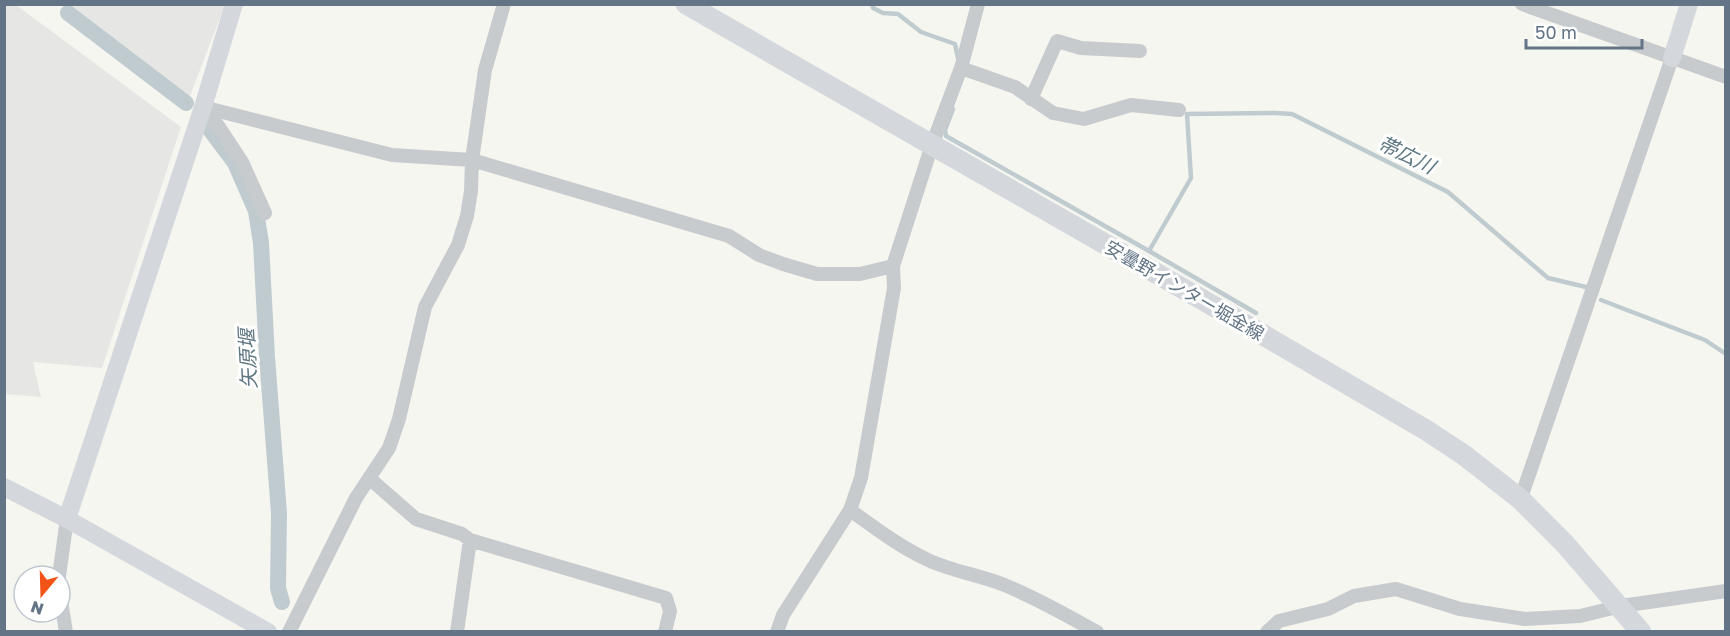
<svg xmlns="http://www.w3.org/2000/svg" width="1730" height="636" viewBox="0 0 1730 636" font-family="'Golos Text','Noto Sans JP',sans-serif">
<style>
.built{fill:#e6e7e5}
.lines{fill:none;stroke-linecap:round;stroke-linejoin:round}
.stream{stroke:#c0cbd0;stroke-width:4.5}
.canal{stroke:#c0cbd0;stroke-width:16}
.street{stroke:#c8cbce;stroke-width:14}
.secondary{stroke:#d4d8dd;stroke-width:18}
.primary{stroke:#d4d8dd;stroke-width:21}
.labels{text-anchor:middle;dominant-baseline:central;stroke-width:6;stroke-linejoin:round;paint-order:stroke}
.street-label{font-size:18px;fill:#627485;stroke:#fff}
.water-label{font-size:20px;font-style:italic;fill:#5e7783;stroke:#fff}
</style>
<rect width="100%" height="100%" fill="#f6f6f1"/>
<path class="built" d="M 4,5 L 16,5 L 181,127 L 102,368 L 33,362 L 41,397 L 5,394 Z
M 69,5 L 225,5 L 188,101 Z"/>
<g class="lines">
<path class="stream" d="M 872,4 L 873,8 L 883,13 L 898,14 L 921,32 L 955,44 L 958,58
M 953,109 L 945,130 L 946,136 L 1149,251 L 1191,178 L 1187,114 L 1275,113 L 1292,114 L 1448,192 L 1548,278 L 1586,287
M 1149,251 L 1256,313
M 1601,300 L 1705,340 L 1726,354"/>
<path class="canal" d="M 68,13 L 186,103
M 208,127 L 235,163 L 256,211 L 261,243 L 267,357 L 279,513 L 278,588 L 282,602"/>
<path class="street" d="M 1522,4 L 1726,77
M 961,68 L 1015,87 L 1053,113 L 1084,119 L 1131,105 L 1179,110
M 1031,99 L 1057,41 L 1081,48 L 1140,51
M 203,107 L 392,155 L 472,160 L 729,236 L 759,255 L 783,264 L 817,274 L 860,274 L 893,266
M 203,107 L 219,127 L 242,162 L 265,213
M 369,478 L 416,519 L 462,534 L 470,540 L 666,598 L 670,611 L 665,632
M 1520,499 L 1524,489 L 1672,58
M 850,510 C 875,528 900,547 928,560 C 952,571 978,575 1002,584 C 1035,597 1066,615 1097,632
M 59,576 L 67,519
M 60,594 L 66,632
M 289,632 L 356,498 L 389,448 L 399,419 L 425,307 L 458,245 L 467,216 L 471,191 L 472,160 L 485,70 L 504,4
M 457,632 L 470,540
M 777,632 L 783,615 L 850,510 L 861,478 L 894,288 L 893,266 L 932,145 L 961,68 L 978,4
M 1267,632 L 1279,621 L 1328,609 L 1354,596 L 1396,589 L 1460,609 L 1525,619 L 1580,616 L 1621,606 L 1726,591"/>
<path class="secondary" d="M 1672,58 L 1689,4
M 4,487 L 67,519 L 268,632
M 67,519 L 203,107 L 234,4"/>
<path class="primary" d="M 686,4 L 1236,319 L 1426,430 L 1464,455 L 1520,499 L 1565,544 L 1641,632"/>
</g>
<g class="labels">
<g class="street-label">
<text transform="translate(1185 290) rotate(30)">安曇野インター堀金線</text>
</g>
<g class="water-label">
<text transform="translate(1407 154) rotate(26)">帯広川</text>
<text transform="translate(247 359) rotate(-93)">矢原堰</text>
</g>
</g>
<rect width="1730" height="636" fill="none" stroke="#627485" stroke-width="12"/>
<g transform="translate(42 594) rotate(199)"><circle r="28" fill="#ffffff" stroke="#c0c7ce" stroke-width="1.5"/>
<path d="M0-4.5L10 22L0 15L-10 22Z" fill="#f15416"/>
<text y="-9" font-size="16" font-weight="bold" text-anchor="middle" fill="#627485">N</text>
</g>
<path d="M1526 39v9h116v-9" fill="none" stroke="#627485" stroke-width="3"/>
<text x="1535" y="39" font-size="18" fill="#627485" stroke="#ffffff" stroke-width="4.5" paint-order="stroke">50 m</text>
</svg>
